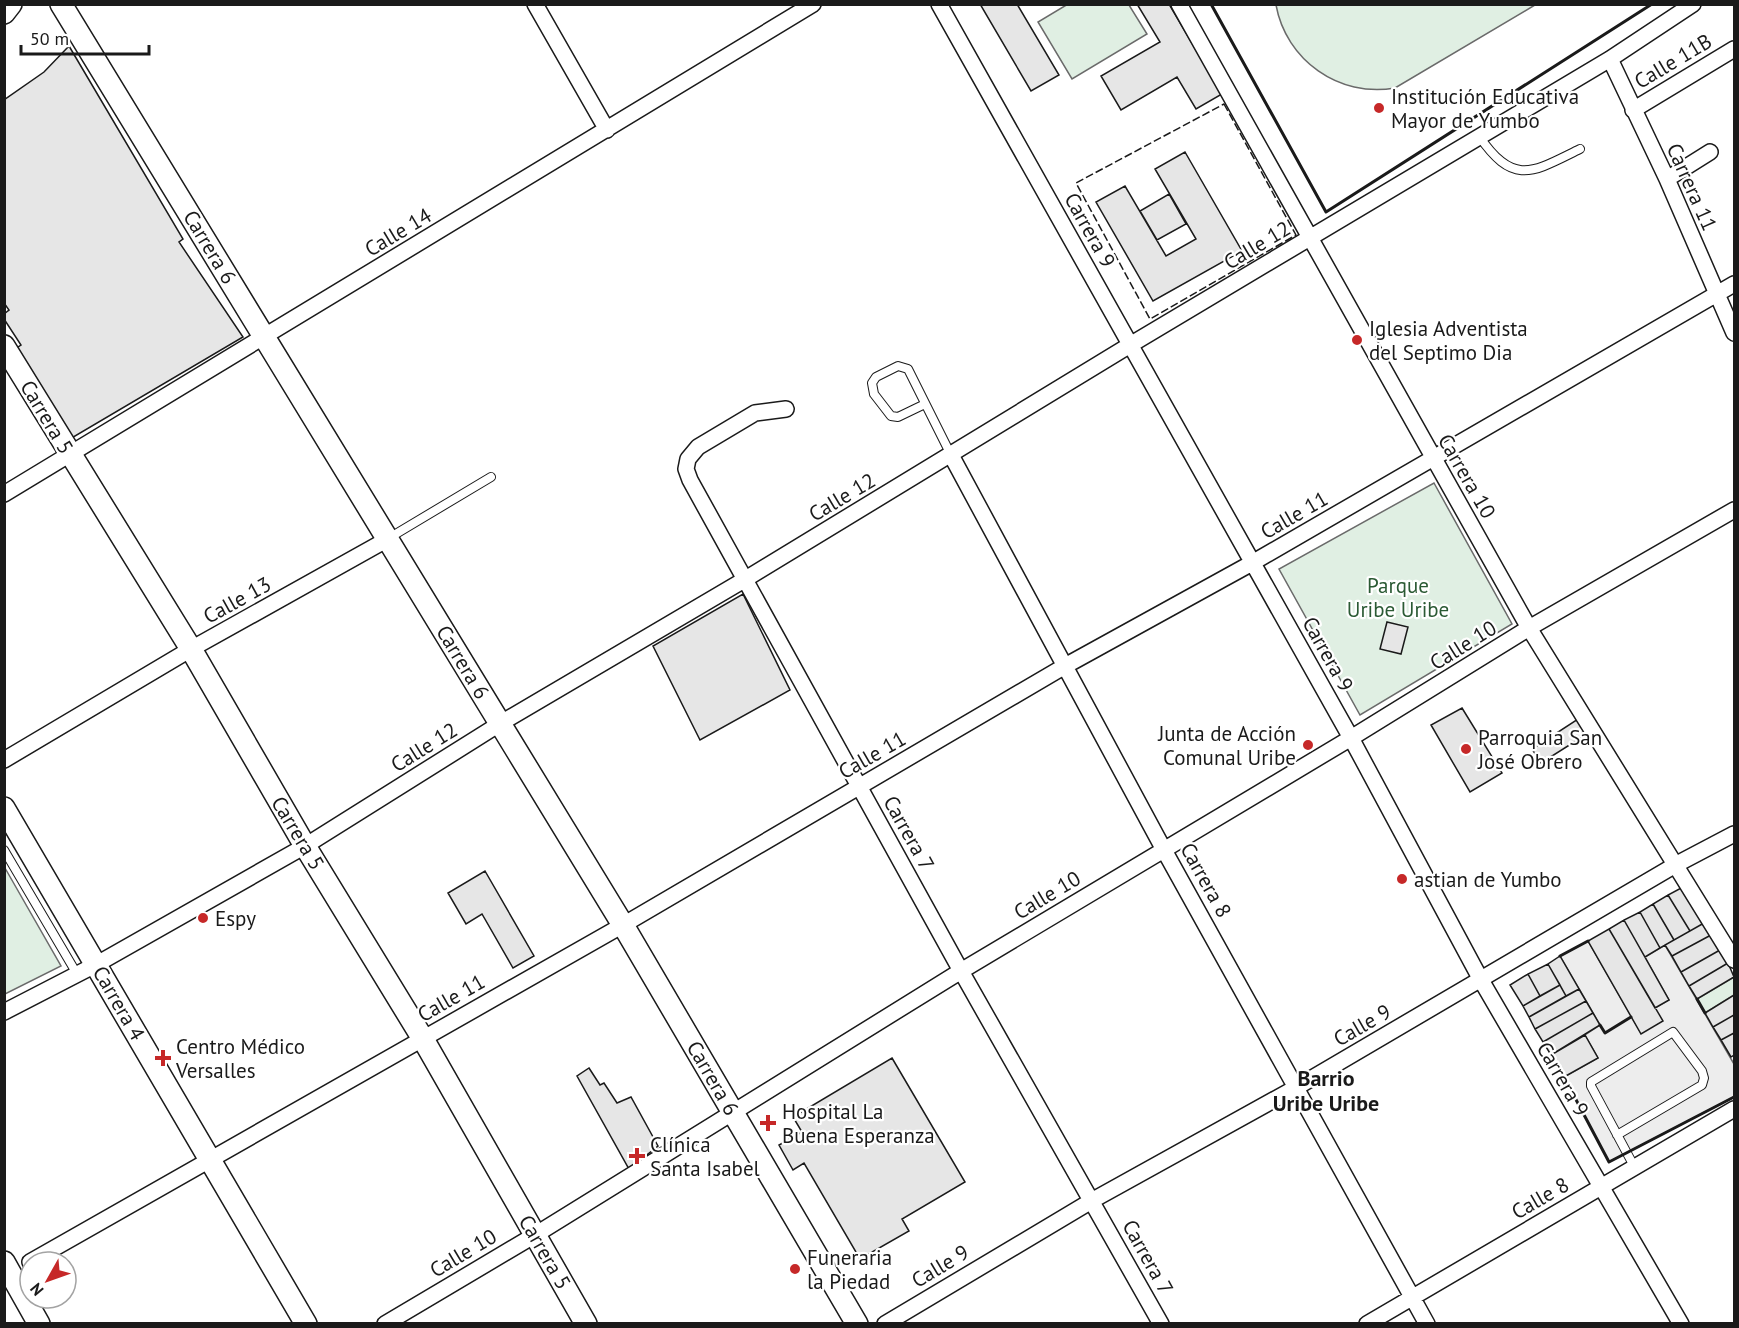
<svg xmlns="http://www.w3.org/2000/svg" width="1739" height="1328" viewBox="0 0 1739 1328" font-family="'PT Sans',sans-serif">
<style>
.green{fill:#e0efe3;stroke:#6a6a6a;stroke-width:1.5}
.parking{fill:#ededed;stroke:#6a6a6a;stroke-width:1.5}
.building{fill:#e6e6e6;stroke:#1a1a1a;stroke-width:1.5}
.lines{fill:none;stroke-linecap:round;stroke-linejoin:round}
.lane-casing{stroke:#1a1a1a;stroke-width:10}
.street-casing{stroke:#1a1a1a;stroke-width:18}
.secondary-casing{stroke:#1a1a1a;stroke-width:24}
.lane{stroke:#fff;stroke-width:8}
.street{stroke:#fff;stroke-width:15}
.secondary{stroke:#fff;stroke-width:21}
.fence{stroke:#1a1a1a;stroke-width:1.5;stroke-dasharray:8 3;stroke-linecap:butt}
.wall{stroke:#1a1a1a;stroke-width:3}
.poi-dot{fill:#c62828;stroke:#fff;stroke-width:2}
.labels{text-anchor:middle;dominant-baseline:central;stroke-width:4.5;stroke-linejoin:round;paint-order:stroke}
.street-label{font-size:21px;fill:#1a1a1a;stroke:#fff}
.poi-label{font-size:21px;fill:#1a1a1a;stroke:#fff;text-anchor:start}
.park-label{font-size:21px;fill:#2b5a34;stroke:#fff}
.neighbourhood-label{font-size:22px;font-weight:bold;fill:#1a1a1a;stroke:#fff}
</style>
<rect width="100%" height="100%" fill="#fff"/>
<path class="green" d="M 1068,4 L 1129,5 L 1147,34 L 1072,79 L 1038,22 Z
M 1276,5 L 1276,4 L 1535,5 L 1395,88 C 1339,98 1286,60 1276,5 Z
M 1434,483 L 1512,624 L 1360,715 L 1279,569 Z
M 5,868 L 61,966 L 5,994 L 4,994 Z
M 1734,977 L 1734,995 L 1705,1013 L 1697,999 Z"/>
<path class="parking" d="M 1588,941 L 1641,1033 L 1655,1008 L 1669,1000 L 1645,957 L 1665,945 L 1734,1064 L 1734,1097 L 1609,1162 L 1564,1077 L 1598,1058 L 1585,1035 L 1600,1025 L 1560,956 Z"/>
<path class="building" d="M 980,4 L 1017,4 L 1059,75 L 1031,91 Z
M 1137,4 L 1169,4 L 1222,94 L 1196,109 L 1177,77 L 1121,110 L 1101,76 L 1160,42 Z
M 69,46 L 183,239 L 179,242 L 243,337 L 70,439 L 15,349 L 21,345 L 4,319 L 4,314 L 9,310 L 4,303 L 4,100 L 44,72 Z
M 1185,152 L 1242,251 L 1153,301 L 1096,202 L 1125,186 L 1166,256 L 1196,239 L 1155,169 Z
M 1169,194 L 1186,224 L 1157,240 L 1140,211 Z
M 743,594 L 790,690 L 700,740 L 653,646 Z
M 1387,622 L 1408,627 L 1401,654 L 1380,649 Z
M 1462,708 L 1502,773 L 1470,792 L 1431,725 Z
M 1578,719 L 1587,734 L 1541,763 L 1532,749 Z
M 485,871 L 534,956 L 513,968 L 482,914 L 466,924 L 448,893 Z
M 1683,887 L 1704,923 L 1690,931 L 1668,895 Z
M 1668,895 L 1690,931 L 1674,940 L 1653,904 Z
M 1653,904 L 1674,940 L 1660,948 L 1640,912 Z
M 1640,912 L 1660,948 L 1645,957 L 1624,920 Z
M 1624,920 L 1669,1000 L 1655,1008 L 1609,929 Z
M 1704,923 L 1711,935 L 1672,956 L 1665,945 Z
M 1609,929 L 1663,1021 L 1641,1034 L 1588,941 Z
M 1711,935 L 1720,950 L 1681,972 L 1672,956 Z
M 1720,950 L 1728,963 L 1689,986 L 1681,972 Z
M 1560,956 L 1579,989 L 1566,996 L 1548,964 Z
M 1728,963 L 1734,977 L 1697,999 L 1689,986 Z
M 1548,964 L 1560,985 L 1540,996 L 1528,974 Z
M 1528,974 L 1540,996 L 1523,1006 L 1510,985 Z
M 1560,985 L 1566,996 L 1529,1017 L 1523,1006 Z
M 1579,989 L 1586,1001 L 1535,1029 L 1529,1017 Z
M 1734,995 L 1734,1015 L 1713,1027 L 1705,1013 Z
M 1586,1001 L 1593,1013 L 1543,1042 L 1535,1029 Z
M 1593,1013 L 1600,1025 L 1551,1055 L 1543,1042 Z
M 1734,1015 L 1734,1033 L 1721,1040 L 1713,1027 Z
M 1734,1033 L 1734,1055 L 1731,1057 L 1721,1040 Z
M 1585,1035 L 1598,1058 L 1564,1077 L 1551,1055 Z
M 892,1058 L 965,1182 L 902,1219 L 909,1231 L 860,1259 L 804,1163 L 793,1170 L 779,1145 L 802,1132 L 793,1117 Z
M 589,1068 L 600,1085 L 604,1083 L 617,1103 L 631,1097 L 658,1146 L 629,1169 L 577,1076 Z"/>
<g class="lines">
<defs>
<path id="lane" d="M 1479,136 C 1514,187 1533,172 1580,149
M 925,404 L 898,417 L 891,416 L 874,394 L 872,383 L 876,377 L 898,366 L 908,369 L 951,455
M 389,538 L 491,477
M 4,850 L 77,974
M 1617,1135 L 1702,1085 L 1704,1078 L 1702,1071 L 1673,1032 L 1591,1082 L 1591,1086 L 1635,1168"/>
<path id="street" d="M 535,4 L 607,130
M 939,4 L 1351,738 L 1481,980 L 1681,1324
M 1179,4 L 1529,628 L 1734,960
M 1610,59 L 1667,179 L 1734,333
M 1633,110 L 1734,49
M 1667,179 L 1710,152
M 786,409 L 755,413 L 698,447 L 688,459 L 686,469 L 690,480 L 961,971 L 1161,1324
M 951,455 L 1164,850 L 1427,1324
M 4,494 L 813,4
M 4,760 L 191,649 L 388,539
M 4,1012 L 97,964 L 305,846 L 501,723 L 744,580 L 1130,345 L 1610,59 L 1693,4
M 30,1262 L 623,925 L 1065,666 L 1252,563 L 1734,284
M 385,1324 L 535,1235 L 961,971 L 1351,738 L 1529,628 L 1734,510
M 885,1324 L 1093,1200 L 1297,1087 L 1677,864 L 1734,834
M 1367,1324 L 1734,1109"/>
<path id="secondary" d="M 61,4 L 623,925 L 857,1324
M 4,13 L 11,4
M 4,346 L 191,649 L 305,846 L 423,1039 L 586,1324
M 4,808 L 306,1324
M 4,1262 L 39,1324"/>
</defs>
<use href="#lane" class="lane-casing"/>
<use href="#street" class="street-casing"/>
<use href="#secondary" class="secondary-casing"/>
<use href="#lane" class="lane"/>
<use href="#street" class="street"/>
<use href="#secondary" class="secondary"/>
<path class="fence" d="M 1224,104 L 1296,235 L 1150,319 L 1076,183 Z"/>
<path class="wall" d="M 1211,4 L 1326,212 L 1652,4
M 1560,956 L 1588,941
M 1697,999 L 1705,1013
M 1600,1025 L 1605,1033 L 1631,1017
M 1564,1077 L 1609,1162 L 1734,1097"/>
</g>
<g class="poi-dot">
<circle cx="1379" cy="108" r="6"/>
<circle cx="1357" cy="340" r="6"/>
<circle cx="1308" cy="745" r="6"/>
<circle cx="1466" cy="749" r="6"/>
<circle cx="1402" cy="879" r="6"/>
<circle cx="203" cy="918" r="6"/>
<path d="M160 1049h6v6h6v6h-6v6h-6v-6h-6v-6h6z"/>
<path d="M765 1114h6v6h6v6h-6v6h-6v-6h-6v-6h6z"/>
<path d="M634 1147h6v6h6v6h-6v6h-6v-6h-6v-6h6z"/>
<circle cx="795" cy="1269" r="6"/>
</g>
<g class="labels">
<g class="street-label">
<text transform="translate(1673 61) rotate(-31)">Calle 11B</text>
<text transform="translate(1692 187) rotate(66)">Carrera 11</text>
<text transform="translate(1090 230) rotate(61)">Carrera 9</text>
<text transform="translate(398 232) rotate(-31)">Calle 14</text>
<text transform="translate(1257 245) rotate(-31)">Calle 12</text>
<text transform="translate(210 247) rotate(59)">Carrera 6</text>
<text transform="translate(47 417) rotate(59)">Carrera 5</text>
<text transform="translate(1467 476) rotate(60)">Carrera 10</text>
<text transform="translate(842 497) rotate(-31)">Calle 12</text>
<text transform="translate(1294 515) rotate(-30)">Calle 11</text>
<text transform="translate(237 600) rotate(-29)">Calle 13</text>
<text transform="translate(1463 645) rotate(-32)">Calle 10</text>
<text transform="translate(1328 654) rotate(61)">Carrera 9</text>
<text transform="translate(463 662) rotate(59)">Carrera 6</text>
<text transform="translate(424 747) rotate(-32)">Calle 12</text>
<text transform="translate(872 755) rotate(-30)">Calle 11</text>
<text transform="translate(298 833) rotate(59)">Carrera 5</text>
<text transform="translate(909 833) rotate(61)">Carrera 7</text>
<text transform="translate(1206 880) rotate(61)">Carrera 8</text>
<text transform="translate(1047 895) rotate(-31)">Calle 10</text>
<text transform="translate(451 998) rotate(-30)">Calle 11</text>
<text transform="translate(119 1003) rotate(60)">Carrera 4</text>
<text transform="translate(1362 1025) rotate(-30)">Calle 9</text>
<text transform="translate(713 1078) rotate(60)">Carrera 6</text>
<text transform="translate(1563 1079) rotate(60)">Carrera 9</text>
<text transform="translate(1540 1198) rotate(-30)">Calle 8</text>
<text transform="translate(545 1252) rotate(60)">Carrera 5</text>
<text transform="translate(463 1253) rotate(-31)">Calle 10</text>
<text transform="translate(1148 1257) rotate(61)">Carrera 7</text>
<text transform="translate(940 1266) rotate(-31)">Calle 9</text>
</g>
<g class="poi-label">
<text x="1391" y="96">Institución Educativa<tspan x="1391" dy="24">Mayor de Yumbo</tspan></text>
<text x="1369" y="328">Iglesia Adventista<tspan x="1369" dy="24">del Septimo Dia</tspan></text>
<text x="1296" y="733" text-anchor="end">Junta de Acción<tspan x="1296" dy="24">Comunal Uribe</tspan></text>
<text x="1478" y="737">Parroquia San<tspan x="1478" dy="24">José Obrero</tspan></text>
<text x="1414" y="879">astian de Yumbo</text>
<text x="215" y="918">Espy</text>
<text x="176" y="1046">Centro Médico<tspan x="176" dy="24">Versalles</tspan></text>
<text x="782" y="1111">Hospital La<tspan x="782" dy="24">Buena Esperanza</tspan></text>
<text x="650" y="1144">Clínica<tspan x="650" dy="24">Santa Isabel</tspan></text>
<text x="807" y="1257">Funeraria<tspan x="807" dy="24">la Piedad</tspan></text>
</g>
<g class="park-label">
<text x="1398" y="585">Parque<tspan x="1398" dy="24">Uribe Uribe</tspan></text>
</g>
<g class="neighbourhood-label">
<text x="1326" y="1078">Barrio<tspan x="1326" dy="25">Uribe Uribe</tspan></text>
</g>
</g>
<rect width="1739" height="1328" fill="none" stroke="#1a1a1a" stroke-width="12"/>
<g transform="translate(48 1280) rotate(230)"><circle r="28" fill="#ffffff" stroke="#a3a3a3" stroke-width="1.5"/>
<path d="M0-4.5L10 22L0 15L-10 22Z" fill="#c62828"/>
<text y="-9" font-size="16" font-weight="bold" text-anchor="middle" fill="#1a1a1a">N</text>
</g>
<path d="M21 45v9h128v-9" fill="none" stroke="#1a1a1a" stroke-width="3"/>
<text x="30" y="45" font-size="18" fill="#1a1a1a" stroke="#ffffff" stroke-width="4.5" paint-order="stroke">50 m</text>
</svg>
